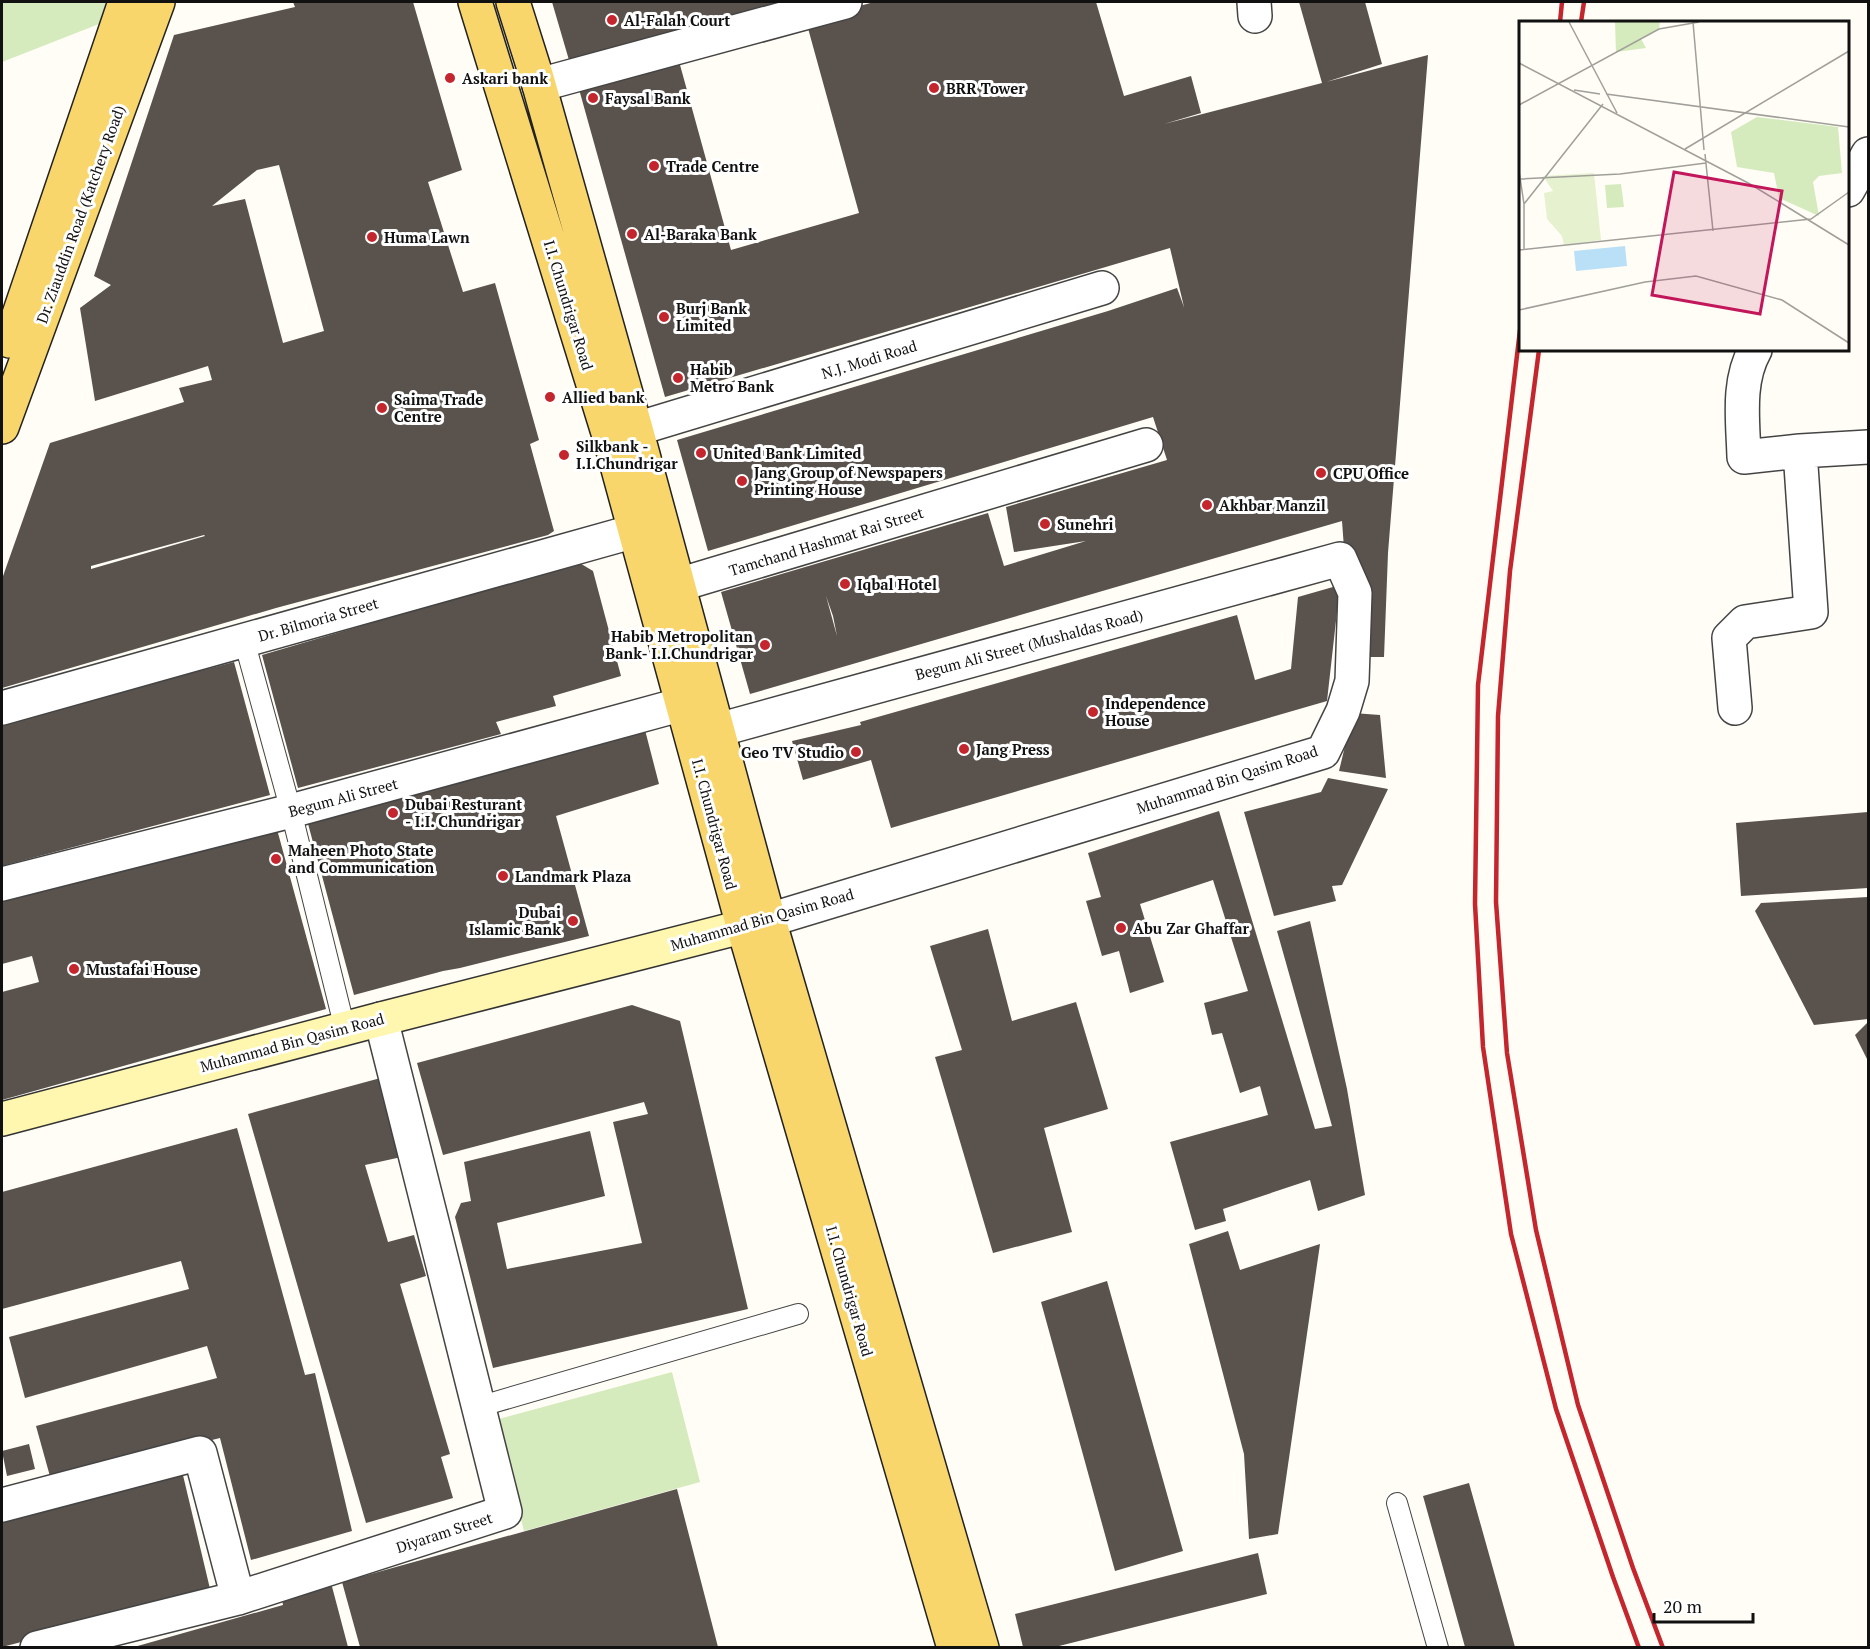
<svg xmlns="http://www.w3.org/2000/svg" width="1870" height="1649" viewBox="0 0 1870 1649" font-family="'PT Serif',serif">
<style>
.green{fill:#d5ebbd}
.building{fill:#5a524d;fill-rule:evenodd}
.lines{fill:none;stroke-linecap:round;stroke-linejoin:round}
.service-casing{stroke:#444;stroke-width:22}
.minor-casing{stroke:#444;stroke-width:36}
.secondary-casing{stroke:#333;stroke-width:36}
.primary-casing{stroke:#222;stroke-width:36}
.service{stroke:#fff;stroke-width:20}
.minor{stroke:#fff;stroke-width:33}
.secondary{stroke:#fff6b0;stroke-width:33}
.primary{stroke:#f9d66b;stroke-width:33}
.rail{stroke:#c4262e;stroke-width:4.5}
.poi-dot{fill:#c4262e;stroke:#fff;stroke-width:2}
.labels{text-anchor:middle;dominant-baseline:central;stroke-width:6;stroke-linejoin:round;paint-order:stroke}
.poi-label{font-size:15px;font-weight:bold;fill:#111;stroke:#fff;text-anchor:start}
.street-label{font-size:15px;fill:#111;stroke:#fff}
.inset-road{fill:none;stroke:#a09f9a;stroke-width:1.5}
.view{fill:#c2185b;fill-opacity:0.15;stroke:#c2185b;stroke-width:3}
.inset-edge{fill:none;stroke:#111;stroke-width:3}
</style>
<rect width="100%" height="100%" fill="#fffdf5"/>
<path class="green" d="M 2,2 L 106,2 L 99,24 L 2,62 Z
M 672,1372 L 700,1482 L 524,1531 L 495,1420 Z"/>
<path class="building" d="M 293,2 L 413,2 L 462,170 L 428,182 L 463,292 L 495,283 L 539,440 L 530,444 L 554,531 L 548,535 L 276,608 L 2,688 L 2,579 L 50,443 L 184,402 L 179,388 L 212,380 L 208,366 L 95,401 L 80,308 L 111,285 L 94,276 L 174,35 L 295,7 ZM 279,165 L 324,331 L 283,343 L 245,199 L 212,206 L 257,170 ZM 204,535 L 205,536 L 91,569 L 91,566 Z
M 552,2 L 795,2 L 571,67 Z
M 874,2 L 1096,2 L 1124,96 L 1191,76 L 1201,113 L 1164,124 L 1322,83 L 1299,2 L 1365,2 L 1382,64 L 1326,82 L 1428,55 L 1388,553 L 1384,657 L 1361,657 L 1344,548 L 1342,521 L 750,694 L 721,592 L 988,513 L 1004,566 L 1086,541 L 1014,552 L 1006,507 L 1167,460 L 1153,417 L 708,551 L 677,440 L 1108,311 L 1177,288 L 1184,307 L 1170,248 L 665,397 L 577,82 L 677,54 L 731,250 L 859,213 L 806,21 ZM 826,596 L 833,616 L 837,636 Z
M 578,562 L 593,571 L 621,676 L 553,696 L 556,706 L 496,722 L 501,734 L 298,788 L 262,655 Z
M 1340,585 L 1327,701 L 891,828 L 871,760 L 803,780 L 792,741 L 861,725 L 860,722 L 1237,615 L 1255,680 L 1291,669 L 1298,597 Z
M 234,662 L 270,795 L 2,866 L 2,722 Z
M 1353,713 L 1380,715 L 1386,778 L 1339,771 Z
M 645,730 L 659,784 L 556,816 L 589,936 L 460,968 L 443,971 L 354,995 L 307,820 L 409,792 L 540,760 Z
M 1328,778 L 1388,789 L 1342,885 L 1332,886 L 1336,901 L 1274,916 L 1244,812 L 1321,792 Z
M 1219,811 L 1315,1129 L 1332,1126 L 1277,931 L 1310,921 L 1347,1089 L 1365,1195 L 1318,1211 L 1310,1180 L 1223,1209 L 1226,1221 L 1195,1230 L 1170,1142 L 1268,1115 L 1260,1086 L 1240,1093 L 1222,1033 L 1212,1035 L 1204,1003 L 1248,991 L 1213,880 L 1140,904 L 1164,982 L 1130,993 L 1119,951 L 1102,956 L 1086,901 L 1101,897 L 1088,853 Z
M 1868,812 L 1868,888 L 1741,896 L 1736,823 Z
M 270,830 L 278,833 L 326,1009 L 2,1100 L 2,992 L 39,982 L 32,956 L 2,964 L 2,901 Z
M 1868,897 L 1868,1019 L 1814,1025 L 1755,911 L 1761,903 Z
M 988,929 L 1012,1021 L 1076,1002 L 1108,1109 L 1044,1128 L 1072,1232 L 993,1253 L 935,1057 L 962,1050 L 930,946 Z
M 632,1005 L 680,1021 L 748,1309 L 493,1368 L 455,1217 L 461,1203 L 471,1201 L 464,1162 L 590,1131 L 605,1196 L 497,1223 L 507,1269 L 642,1243 L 613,1122 L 648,1114 L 644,1102 L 443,1155 L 417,1063 Z
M 1868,1022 L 1868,1061 L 1855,1035 Z
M 388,1076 L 406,1156 L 365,1165 L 388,1242 L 414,1235 L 426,1276 L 400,1284 L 450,1454 L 441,1457 L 453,1498 L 366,1523 L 248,1114 Z
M 237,1128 L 305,1375 L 315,1373 L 352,1531 L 251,1560 L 220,1438 L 51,1480 L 36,1426 L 217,1378 L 207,1346 L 25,1398 L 9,1337 L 189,1289 L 181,1261 L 2,1309 L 2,1192 Z
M 1228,1231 L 1240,1270 L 1320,1244 L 1278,1534 L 1249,1539 L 1244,1454 L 1189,1244 Z
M 1107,1281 L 1183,1551 L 1115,1571 L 1041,1302 Z
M 29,1444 L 35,1469 L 7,1476 L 2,1451 Z
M 182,1471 L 211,1593 L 2,1647 L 2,1519 Z
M 1469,1483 L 1515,1647 L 1465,1647 L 1423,1496 Z
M 677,1489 L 718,1647 L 360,1647 L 342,1582 Z
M 1258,1553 L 1267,1594 L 1055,1647 L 1023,1647 L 1015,1614 Z
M 330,1579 L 348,1647 L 134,1647 L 283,1605 L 280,1590 Z"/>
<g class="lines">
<defs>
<path id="service" d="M 244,640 L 291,811 L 345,1029
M 478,1407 L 798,1314
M 1397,1503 L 1438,1648"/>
<path id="minor" d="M 1254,2 L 1255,16
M 539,85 L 845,2
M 1848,190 L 1868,154
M 1755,350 C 1737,382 1743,421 1744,457 L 1800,451
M 636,429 L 1102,288
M 678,585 L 1146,445
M 2,708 L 635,531
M 1735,708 L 1729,638 L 1745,622 L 1811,612 L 1800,451 L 1868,447
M 718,730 L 1340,559 L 1355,593 L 1352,681 L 1343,711 L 1323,752 L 769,920
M 2,884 L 291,811 L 683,704
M 2,1505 L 200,1453 L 238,1598 L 505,1512 L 381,1019
M 37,1648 L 238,1598"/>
<path id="secondary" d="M 2,1119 L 381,1019 L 769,920"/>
<path id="primary" d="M 475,2 L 609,436 L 743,926 L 954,1648
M 513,2 L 537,78 L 636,429 L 769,920 L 982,1648
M 10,341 L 125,2
M 2,427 L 158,2"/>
</defs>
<use href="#service" class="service-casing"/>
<use href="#minor" class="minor-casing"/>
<use href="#secondary" class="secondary-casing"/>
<use href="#primary" class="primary-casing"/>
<use href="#service" class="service"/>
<use href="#minor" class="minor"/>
<use href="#secondary" class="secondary"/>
<use href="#primary" class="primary"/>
<path class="rail" d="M 1560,22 L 1562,2
M 1581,22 L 1584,2
M 1520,330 L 1478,685 L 1475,904 L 1483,1047 L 1511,1234 L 1556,1409 L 1613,1577 L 1639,1648
M 1539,350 L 1510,571 L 1498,716 L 1496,902 L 1507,1053 L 1536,1230 L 1578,1405 L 1633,1568 L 1663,1648"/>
</g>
<g class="poi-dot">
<circle cx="612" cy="20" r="6"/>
<circle cx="450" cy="78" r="6"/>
<circle cx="934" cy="88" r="6"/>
<circle cx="593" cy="98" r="6"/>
<circle cx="654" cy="166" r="6"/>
<circle cx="632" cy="234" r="6"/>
<circle cx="372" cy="237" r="6"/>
<circle cx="664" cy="317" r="6"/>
<circle cx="678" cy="378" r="6"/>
<circle cx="550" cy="397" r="6"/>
<circle cx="382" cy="408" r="6"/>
<circle cx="701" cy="453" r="6"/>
<circle cx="564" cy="455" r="6"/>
<circle cx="1321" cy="473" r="6"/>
<circle cx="742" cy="481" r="6"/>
<circle cx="1207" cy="505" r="6"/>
<circle cx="1045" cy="524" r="6"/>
<circle cx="845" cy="584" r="6"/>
<circle cx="765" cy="645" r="6"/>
<circle cx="1093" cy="712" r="6"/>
<circle cx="964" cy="749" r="6"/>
<circle cx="856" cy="752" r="6"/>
<circle cx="393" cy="813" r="6"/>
<circle cx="276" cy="859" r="6"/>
<circle cx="503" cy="876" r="6"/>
<circle cx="573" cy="921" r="6"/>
<circle cx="1121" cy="928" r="6"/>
<circle cx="74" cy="969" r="6"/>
</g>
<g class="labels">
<g class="poi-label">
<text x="624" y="20">Al-Falah Court</text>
<text x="462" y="78">Askari bank</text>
<text x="946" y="88">BRR Tower</text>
<text x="605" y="98">Faysal Bank</text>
<text x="666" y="166">Trade Centre</text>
<text x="644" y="234">Al-Baraka Bank</text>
<text x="384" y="237">Huma Lawn</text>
<text x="676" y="308">Burj Bank<tspan x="676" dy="17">Limited</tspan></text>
<text x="690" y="369">Habib<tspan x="690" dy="17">Metro Bank</tspan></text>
<text x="562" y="397">Allied bank</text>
<text x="394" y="399">Saima Trade<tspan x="394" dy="17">Centre</tspan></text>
<text x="576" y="446">Silkbank -<tspan x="576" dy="17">I.I.Chundrigar</tspan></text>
<text x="713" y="453">United Bank Limited</text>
<text x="754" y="472">Jang Group of Newspapers<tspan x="754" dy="17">Printing House</tspan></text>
<text x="1333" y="473">CPU Office</text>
<text x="1219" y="505">Akhbar Manzil</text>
<text x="1057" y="524">Sunehri</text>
<text x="857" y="584">Iqbal Hotel</text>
<text x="753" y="636" text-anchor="end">Habib Metropolitan<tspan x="753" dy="17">Bank- I.I.Chundrigar</tspan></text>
<text x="1105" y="703">Independence<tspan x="1105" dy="17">House</tspan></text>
<text x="976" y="749">Jang Press</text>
<text x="844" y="752" text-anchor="end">Geo TV Studio</text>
<text x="405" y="804">Dubai Resturant<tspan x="405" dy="17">- I.I. Chundrigar</tspan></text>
<text x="288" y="850">Maheen Photo State<tspan x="288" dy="17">and Communication</tspan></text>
<text x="515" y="876">Landmark Plaza</text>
<text x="561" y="912" text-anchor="end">Dubai<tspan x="561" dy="17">Islamic Bank</tspan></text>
<text x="1133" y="928">Abu Zar Ghaffar</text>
<text x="86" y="969">Mustafai House</text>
</g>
<g class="street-label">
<text transform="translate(80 214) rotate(-70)">Dr. Ziauddin Road (Katchery Road)</text>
<text transform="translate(569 305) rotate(73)">I.I. Chundrigar Road</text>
<text transform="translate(869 359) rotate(-17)">N.J. Modi Road</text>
<text transform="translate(826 541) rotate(-17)">Tamchand Hashmat Rai Street</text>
<text transform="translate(318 619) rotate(-16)">Dr. Bilmoria Street</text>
<text transform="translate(1029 644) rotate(-15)">Begum Ali Street (Mushaldas Road)</text>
<text transform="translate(1227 779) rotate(-18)">Muhammad Bin Qasim Road</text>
<text transform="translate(343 797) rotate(-15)">Begum Ali Street</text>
<text transform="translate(715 824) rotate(75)">I.I. Chundrigar Road</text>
<text transform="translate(762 919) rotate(-16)">Muhammad Bin Qasim Road</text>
<text transform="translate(292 1042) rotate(-15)">Muhammad Bin Qasim Road</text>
<text transform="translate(850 1291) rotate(74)">I.I. Chundrigar Road</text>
<text transform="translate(444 1532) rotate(-18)">Diyaram Street</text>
</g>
</g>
<g transform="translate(1519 21)">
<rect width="330" height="330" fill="#fffdf5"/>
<path d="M 96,1 L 141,1 L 140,8 L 122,18 L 127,27 L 97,31 ZM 238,96 L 319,106 L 323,152 L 300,155 L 294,161 L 300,195 L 260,177 L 255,152 L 218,146 L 212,111 ZM 102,163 L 105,186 L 88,187 L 86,164 Z" fill="#d5ebbd"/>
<path d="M 75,152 L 82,219 L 45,224 L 43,215 L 28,198 L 25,172 L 34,170 L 24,155 Z" fill="#e6f2cf"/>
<path d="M 106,225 L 108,245 L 57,250 L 55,230 Z" fill="#b9e0f7"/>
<path class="inset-road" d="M 50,1 L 98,92M 174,1 L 185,129M 0,42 L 231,163 L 330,224M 55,69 L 81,73M 87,73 L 330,106M 0,84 L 140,8 L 180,1M 166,128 L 330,30M 186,133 L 194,210M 0,150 L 5,183 L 5,229M 0,158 L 101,153 L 187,142M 5,183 L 84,83M 0,229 L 292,198 L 330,171M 0,289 L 126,261 L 177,255 L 263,279 L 330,322"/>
<path class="view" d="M 155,151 L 263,170 L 241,293 L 133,274 Z"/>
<rect width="330" height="330" class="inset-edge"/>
</g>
<rect width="1870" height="1649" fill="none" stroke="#111111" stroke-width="6"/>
<path d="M1654 1613v9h99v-9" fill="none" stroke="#111111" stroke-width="3"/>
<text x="1663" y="1613" font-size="18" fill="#111111" stroke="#ffffff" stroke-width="4.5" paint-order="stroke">20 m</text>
</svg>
